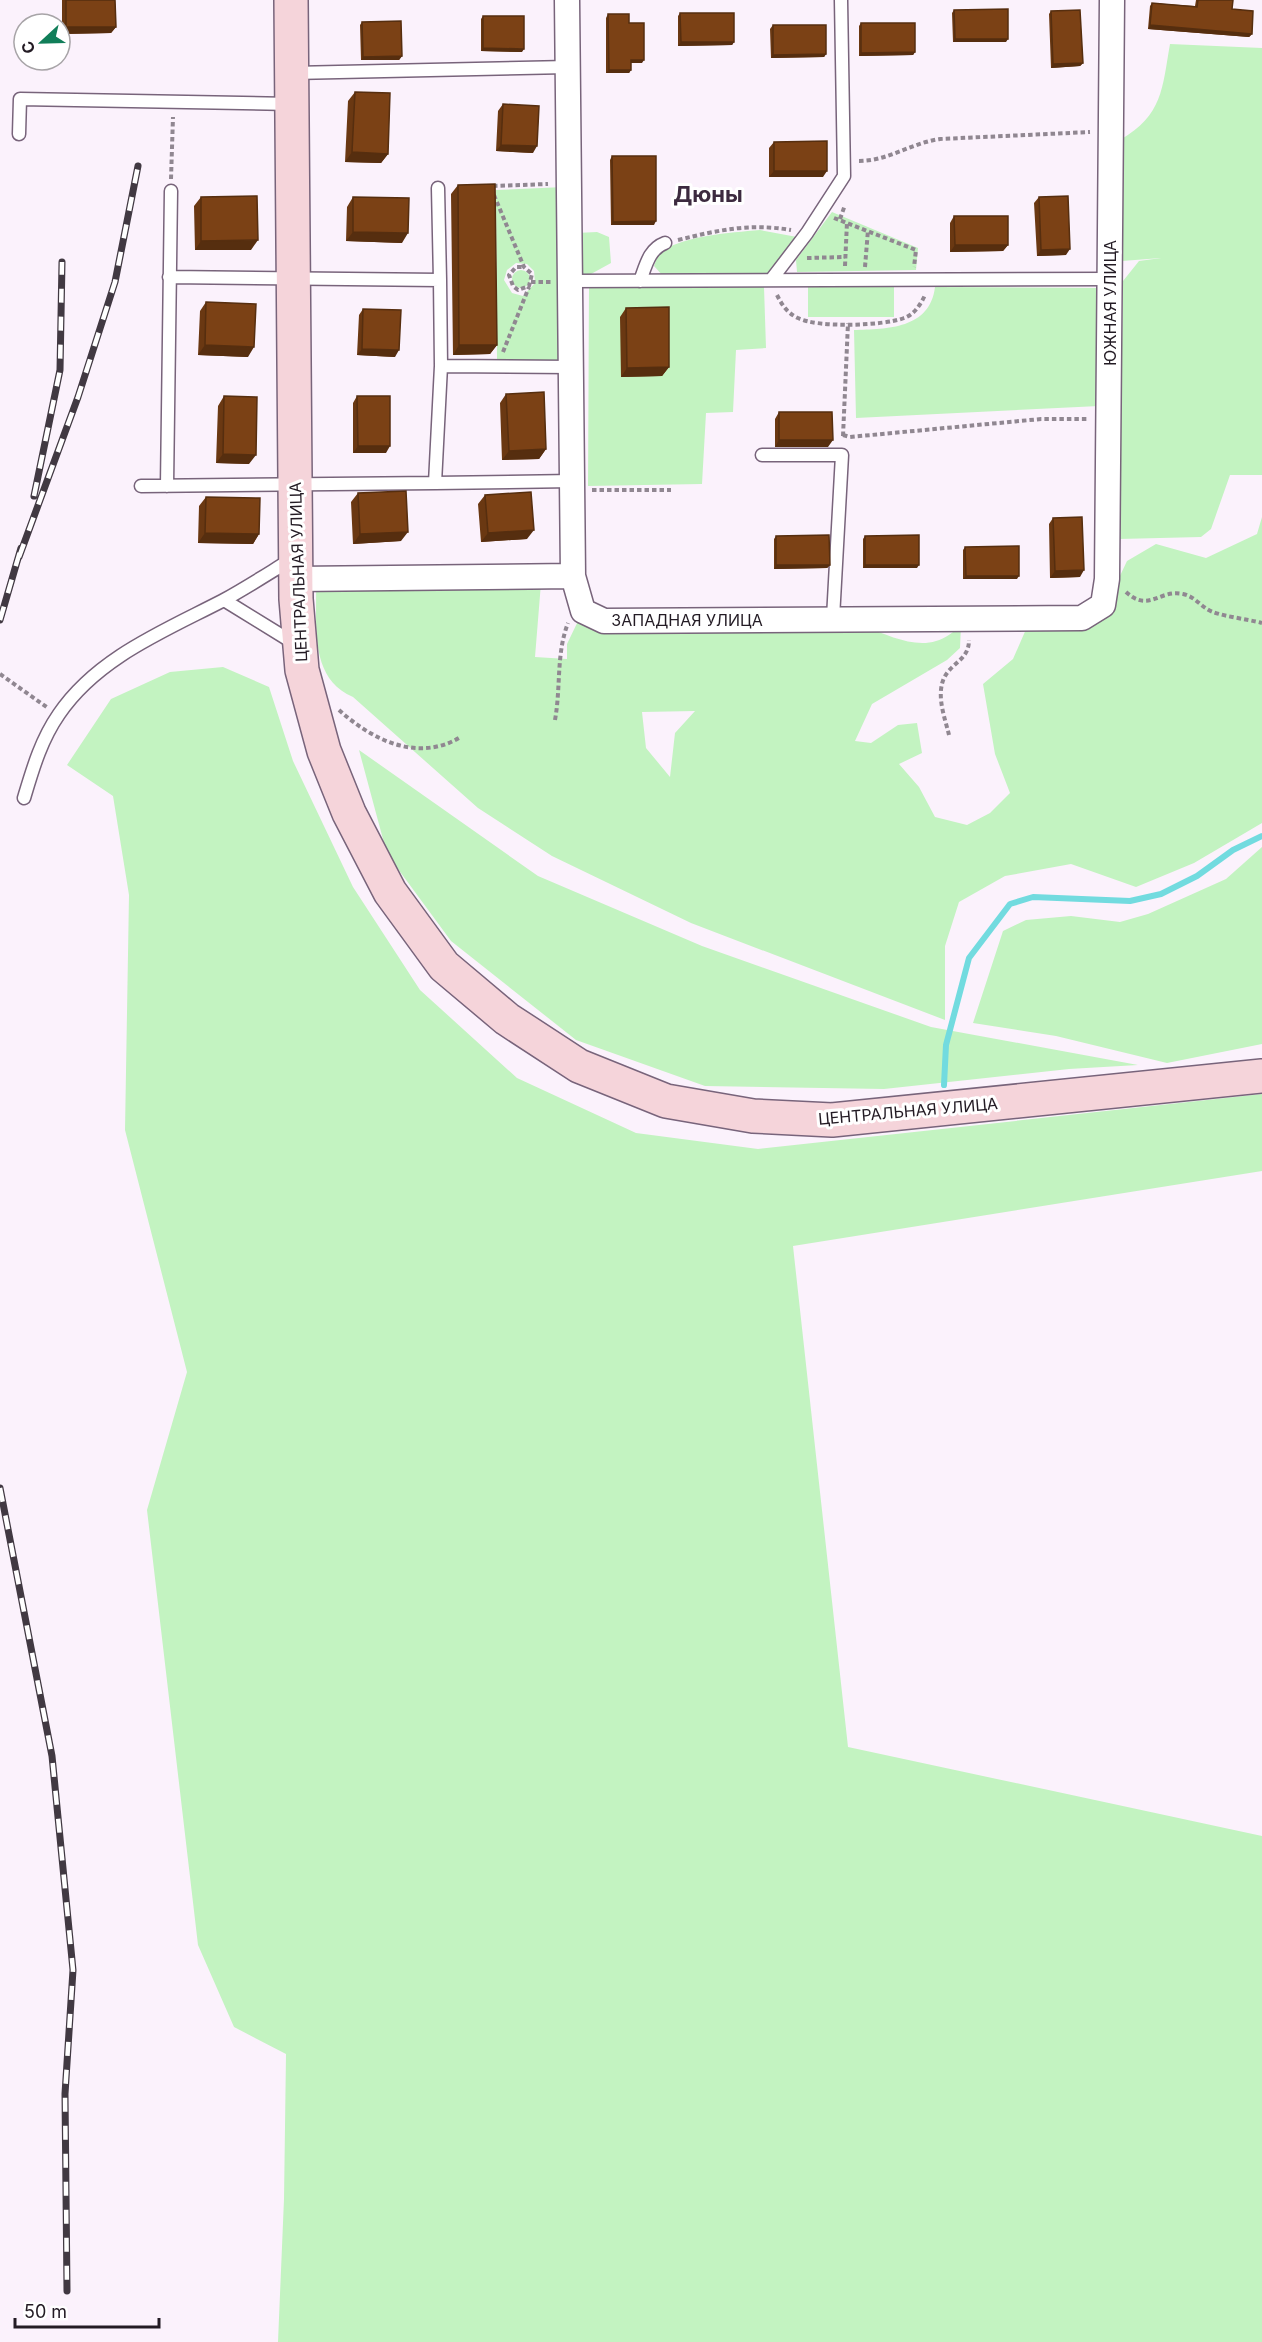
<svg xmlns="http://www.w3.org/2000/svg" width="1262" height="2342" viewBox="0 0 1262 2342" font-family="Inter,sans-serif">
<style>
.green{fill:#c3f3c1;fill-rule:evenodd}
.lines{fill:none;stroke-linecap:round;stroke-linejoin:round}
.stream{stroke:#72dbdf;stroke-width:6}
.lane-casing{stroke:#78647b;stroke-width:15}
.street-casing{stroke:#78647b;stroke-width:27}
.secondary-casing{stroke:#78647b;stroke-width:36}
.path{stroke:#908791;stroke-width:4;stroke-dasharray:4.5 3;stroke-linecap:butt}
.lane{stroke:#fff;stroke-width:12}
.street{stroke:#fff;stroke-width:24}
.secondary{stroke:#f5d4da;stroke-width:33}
.rail-casing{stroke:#413942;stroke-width:7}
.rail{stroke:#fff;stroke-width:4.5;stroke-dasharray:14;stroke-linecap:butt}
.wall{fill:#6a3812}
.shaded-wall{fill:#562e0f}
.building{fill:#7b4115;stroke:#562e0f;stroke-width:1.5}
.labels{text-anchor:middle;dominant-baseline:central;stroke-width:6;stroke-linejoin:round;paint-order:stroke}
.street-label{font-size:16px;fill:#231b24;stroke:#fff}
.district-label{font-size:22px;font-weight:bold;fill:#3c2a3f;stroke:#fff}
</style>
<rect width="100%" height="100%" fill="#fbf2fc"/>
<path class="green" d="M 1170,44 L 1262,48 L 1262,475 L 1230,475 L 1211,529 L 1201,537 L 1119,539 L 1123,281 L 1139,261 L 1161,258 L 1122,261 L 1120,140 C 1163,115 1162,89 1170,44 Z
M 564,187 L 566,361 L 497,361 L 496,190 ZM 516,263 L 527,264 L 534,271 L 535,283 L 523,296 L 512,293 L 504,280 L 507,270 Z
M 832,212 L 918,248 L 916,270 L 797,272 L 796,260 Z
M 760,230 L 797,237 L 769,276 L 663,276 L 654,266 L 659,252 C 688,235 728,233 760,230 Z
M 597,232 L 609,237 L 611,263 L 591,274 L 577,276 L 576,233 Z
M512 279a9 9 0 1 1 18 0a9 9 0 1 1-18 0Z
M 808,285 L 894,285 L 894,317 L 808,317 Z
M 764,287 L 766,348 L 736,350 L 733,412 L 706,413 L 702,484 L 588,486 L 589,288 Z
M 935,287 L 1101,288 L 1099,406 L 856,418 L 854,330 C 887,329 930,329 935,287 Z
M 1262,517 L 1262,823 L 1194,863 L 1136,887 L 1071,864 L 1005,876 L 959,902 L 945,946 L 945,1020 L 691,923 L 552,856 L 478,808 L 353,697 C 309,678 317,626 316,586 L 541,583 L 535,657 L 567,659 L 567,644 L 580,617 L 866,627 C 887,635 914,648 936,641 C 945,639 954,631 961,626 L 960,648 L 947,660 L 872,704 L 855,741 L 871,743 L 898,725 L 917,723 L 922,753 L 899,764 L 919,787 L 935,817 L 967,825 L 990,813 L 1010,793 L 995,754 L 983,684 L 1013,659 L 1027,627 L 1084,627 L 1118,580 L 1127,561 L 1156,544 L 1206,558 L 1257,534 ZM 695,711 L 675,733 L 670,777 L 646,748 L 642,712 Z
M 223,667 L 269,687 L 293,761 L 353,887 L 420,990 L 517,1078 L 636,1133 L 758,1149 L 1262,1094 L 1262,1171 L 793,1246 L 848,1747 L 1262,1836 L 1262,2342 L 278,2342 L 284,2199 L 286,2054 L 234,2027 L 198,1945 L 147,1510 L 187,1372 L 125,1130 L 129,895 L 113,796 L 67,765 L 111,699 L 170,672 Z
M 359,750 L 538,876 L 702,946 L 931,1027 L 1138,1065 L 1069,1069 L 884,1089 L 705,1086 L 576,1040 L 451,941 L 387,854 Z
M 1262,847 L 1262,1044 L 1167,1063 L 1056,1036 L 973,1023 L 1003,931 L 1026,920 L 1071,916 L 1120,922 L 1148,914 L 1226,879 Z"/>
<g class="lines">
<path class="stream" d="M 944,1085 L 946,1045 L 969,958 L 1010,904 L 1033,897 L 1130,901 L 1161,894 L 1197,876 L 1233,850 L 1262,836"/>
<defs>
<path id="lane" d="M 293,73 L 568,67
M 19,134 L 20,99 L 291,104
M 438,188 L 440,280
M 169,277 L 440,280 L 441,366 L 572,367
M 771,280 L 807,233 L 844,176 L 841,0
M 570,281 L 1111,279
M 640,281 C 646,265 649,249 665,243
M 762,455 L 842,455 L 833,618
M 435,483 L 573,481
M 141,486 L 435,483 L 441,366
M 167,486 L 171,191
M 224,600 L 297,645
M 24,798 C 33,768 41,740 59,714 C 97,658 164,631 222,601 C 246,588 269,573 292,559"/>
<path id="street" d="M 567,0 L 573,576
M 296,579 L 573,576 L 583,611 L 604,621 L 1082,618 L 1103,605 L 1107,579 L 1112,0"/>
<path id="secondary" d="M 291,0 L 296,599 L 302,670 L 324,751 L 349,813 L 390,892 L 444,966 L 507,1019 L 579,1066 L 666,1101 L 753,1116 L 832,1120 L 1262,1076"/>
</defs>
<use href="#lane" class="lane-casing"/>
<use href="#street" class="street-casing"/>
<use href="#secondary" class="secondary-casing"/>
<path class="path" d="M 859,161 C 888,161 911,143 940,139 L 1090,132
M 171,179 L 173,117
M 493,186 L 548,184
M 494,195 L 524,267 L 532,274 L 529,286 L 518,290 L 513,286 L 509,275 L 516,267 L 524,267
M 834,218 L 916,250 L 914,267
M 840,219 L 845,205
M 678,240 C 719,230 749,223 791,230
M 807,258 L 845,257
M 845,266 L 847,222
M 865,267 L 868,230
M 531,282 L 552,282
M 777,295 C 782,305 787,313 798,318 C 817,328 883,326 904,318 C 914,315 921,304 925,295
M 503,352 L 529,287
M 843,435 L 850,437 L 1041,419 L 1088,419
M 843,436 L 848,323
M 592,490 L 671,490
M 1126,592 C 1149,613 1159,589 1183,594 C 1193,596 1199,604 1207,609 C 1217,616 1248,619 1262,623
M 0,674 L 48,708
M 339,710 C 372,740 417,762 459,738
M 555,720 C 561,687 556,654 568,623
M 949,735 C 945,718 936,696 944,678 C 952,662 969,660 969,640"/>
<use href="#lane" class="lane"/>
<use href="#street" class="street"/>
<use href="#secondary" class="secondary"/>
<defs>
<path id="rail" d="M 34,496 L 60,370 L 62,262
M 19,557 L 78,397 L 115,282 L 138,166
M 0,620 L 21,548
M 0,1488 L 52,1756 L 73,1970 L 65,2094 L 67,2291"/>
</defs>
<use href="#rail" class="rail-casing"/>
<use href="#rail" class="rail"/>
</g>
<path class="wall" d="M 62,0 L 115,0 L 116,27 L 111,33 L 62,34 Z
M 1196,0 L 1233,0 L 1232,9 L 1252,34 L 1249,37 L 1148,29 L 1150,6 L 1152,3 L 1195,6 Z
M 954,10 L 1006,42 L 953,42 L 952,13 Z
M 1051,11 L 1083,63 L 1080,66 L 1051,68 L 1049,14 Z
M 680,13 L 734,42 L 732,45 L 678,46 L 678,16 Z
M 608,14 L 629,23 L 642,63 L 631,63 L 631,70 L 629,73 L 606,73 L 606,18 Z
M 483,16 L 522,52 L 481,51 L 481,19 Z
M 362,22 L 402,56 L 399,60 L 361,60 L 360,25 Z
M 861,23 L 915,52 L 913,55 L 859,56 L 859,26 Z
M 773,25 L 826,54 L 824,57 L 771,58 L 770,29 Z
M 355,92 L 388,154 L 381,163 L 345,162 L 348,101 Z
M 503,104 L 533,153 L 496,151 L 498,111 Z
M 774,142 L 823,177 L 769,177 L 769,148 Z
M 612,156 L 654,225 L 611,225 L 610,160 Z
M 458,185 L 497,345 L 490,354 L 453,355 L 451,194 Z
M 201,197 L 251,250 L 195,250 L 194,206 Z
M 353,197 L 402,243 L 346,241 L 347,207 Z
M 1039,197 L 1066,255 L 1037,256 L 1034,203 Z
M 954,216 L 1008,245 L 1003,251 L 950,252 L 950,223 Z
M 206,302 L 248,357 L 198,355 L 200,311 Z
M 626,308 L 669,367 L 662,376 L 621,377 L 620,317 Z
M 363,309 L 395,357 L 357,355 L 359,315 Z
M 506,394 L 546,449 L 539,459 L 502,460 L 500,403 Z
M 224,396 L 249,464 L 216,463 L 218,406 Z
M 357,396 L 386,453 L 353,453 L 353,403 Z
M 779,412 L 828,447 L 775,447 L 775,419 Z
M 358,493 L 401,541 L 353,544 L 351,502 Z
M 485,495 L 527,539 L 481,542 L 478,504 Z
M 206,497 L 259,534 L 253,544 L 198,543 L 199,506 Z
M 1053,518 L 1080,577 L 1050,578 L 1049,524 Z
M 776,536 L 830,565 L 827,568 L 774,569 L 774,539 Z
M 865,536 L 917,568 L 863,568 L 863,539 Z
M 965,547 L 1017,579 L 963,579 L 963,550 Z"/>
<path class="shaded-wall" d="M 1150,25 L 1252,34 L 1249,37 L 1148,29 Z
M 66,27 L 116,27 L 111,33 L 62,34 Z
M 955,39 L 1008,39 L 1006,42 L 953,42 Z
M 681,42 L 734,42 L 732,45 L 678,46 Z
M 483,48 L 524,49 L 522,52 L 481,51 Z
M 915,52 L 913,55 L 859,56 L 861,53 Z
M 826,54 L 824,57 L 771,58 L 773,55 Z
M 402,56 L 399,60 L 361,60 L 363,57 Z
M 631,60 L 644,60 L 642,63 L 628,63 Z
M 1083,63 L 1080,66 L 1051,68 L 1053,64 Z
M 609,70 L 631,70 L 629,73 L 606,73 Z
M 501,145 L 537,146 L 533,153 L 496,151 Z
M 352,152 L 388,154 L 381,163 L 345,162 Z
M 774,171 L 827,171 L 823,177 L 769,177 Z
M 656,221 L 654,225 L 611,225 L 613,222 Z
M 353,232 L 408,233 L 402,243 L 346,241 Z
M 258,240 L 251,250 L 195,250 L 201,241 Z
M 955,245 L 1008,245 L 1003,251 L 950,252 Z
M 1070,249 L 1066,255 L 1037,256 L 1041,250 Z
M 205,345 L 254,347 L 248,357 L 198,355 Z
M 459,345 L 497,345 L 490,354 L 453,355 Z
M 362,349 L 399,350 L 395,357 L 357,355 Z
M 669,367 L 662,376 L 621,377 L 627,368 Z
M 779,440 L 833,440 L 828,447 L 775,447 Z
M 358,446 L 390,446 L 386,453 L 353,453 Z
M 546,449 L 539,459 L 502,460 L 509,451 Z
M 223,454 L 256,455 L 249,464 L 216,463 Z
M 534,530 L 527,539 L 481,542 L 488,533 Z
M 408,532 L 401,541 L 353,544 L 360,534 Z
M 205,533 L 259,534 L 253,544 L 198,543 Z
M 776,565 L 830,565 L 827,568 L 774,569 Z
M 865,565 L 919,565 L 917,568 L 863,568 Z
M 1084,570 L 1080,577 L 1050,578 L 1055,571 Z
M 966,576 L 1019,576 L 1017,579 L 963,579 Z"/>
<path class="building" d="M 66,0 L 115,0 L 116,27 L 66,27 Z
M 1198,0 L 1233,0 L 1232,9 L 1253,11 L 1252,34 L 1150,25 L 1152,3 L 1197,7 Z
M 1008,9 L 1008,39 L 955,39 L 954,10 Z
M 1080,10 L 1083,63 L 1053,64 L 1051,11 Z
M 680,13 L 734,13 L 734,42 L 681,42 Z
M 608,14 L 629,14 L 629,23 L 644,23 L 644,60 L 631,60 L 631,70 L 609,70 Z
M 483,16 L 524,16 L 524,49 L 483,48 Z
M 401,21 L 402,56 L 363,57 L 362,22 Z
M 861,23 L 915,23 L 915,52 L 861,53 Z
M 773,25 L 826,25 L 826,54 L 773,55 Z
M 355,92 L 390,93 L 388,154 L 352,152 Z
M 503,104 L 539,106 L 537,146 L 501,145 Z
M 827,141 L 827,171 L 774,171 L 774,142 Z
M 612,156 L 656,156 L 656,221 L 613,222 Z
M 495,184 L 497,345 L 459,345 L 458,185 Z
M 257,196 L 258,240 L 201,241 L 201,197 Z
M 1068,196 L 1070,249 L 1041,250 L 1039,197 Z
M 353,197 L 409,198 L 408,233 L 353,232 Z
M 954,216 L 1008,216 L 1008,245 L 955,245 Z
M 206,302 L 256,304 L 254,347 L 205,345 Z
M 669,307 L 669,367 L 627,368 L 626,308 Z
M 363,309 L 401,310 L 399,350 L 362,349 Z
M 544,392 L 546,449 L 509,451 L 506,394 Z
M 224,396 L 257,397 L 256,455 L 223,454 Z
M 357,396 L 390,396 L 390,446 L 358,446 Z
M 779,412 L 832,412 L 833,440 L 779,440 Z
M 406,491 L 408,532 L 360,534 L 358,493 Z
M 531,492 L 534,530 L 488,533 L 485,495 Z
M 206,497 L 260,498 L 259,534 L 205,533 Z
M 1082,517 L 1084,570 L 1055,571 L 1053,518 Z
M 829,535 L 830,565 L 776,565 L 776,536 Z
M 919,535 L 919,565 L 865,565 L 865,536 Z
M 1019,546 L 1019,576 L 966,576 L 965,547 Z"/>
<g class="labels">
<g class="street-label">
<text transform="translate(1110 303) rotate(-90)">ЮЖНАЯ УЛИЦА</text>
<text transform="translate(298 572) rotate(-92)">ЦЕНТРАЛЬНАЯ УЛИЦА</text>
<text x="687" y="620">ЗАПАДНАЯ УЛИЦА</text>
<text transform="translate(908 1111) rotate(-5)">ЦЕНТРАЛЬНАЯ УЛИЦА</text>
</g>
<g class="district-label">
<text x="708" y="194">Дюны</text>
</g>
</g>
<g transform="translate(42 42) rotate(248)"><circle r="28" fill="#ffffff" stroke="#a7a4a7" stroke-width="1.5"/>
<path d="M0-4.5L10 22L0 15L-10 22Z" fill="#117e59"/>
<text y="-9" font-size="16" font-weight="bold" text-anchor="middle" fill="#231b24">С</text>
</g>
<path d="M15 2318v9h144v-9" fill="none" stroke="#231b24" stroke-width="3"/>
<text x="24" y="2318" font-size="18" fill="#231b24" stroke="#ffffff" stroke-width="4.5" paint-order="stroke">50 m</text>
</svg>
